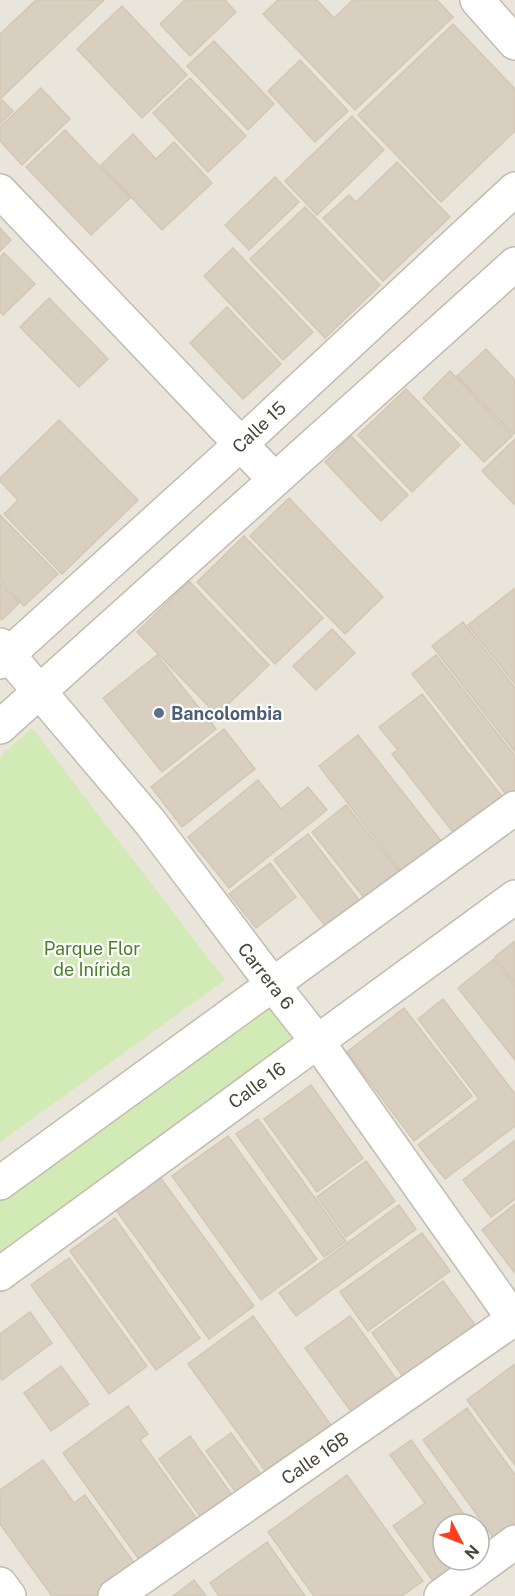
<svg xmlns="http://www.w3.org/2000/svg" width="515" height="1596" viewBox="0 0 515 1596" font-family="'Public Sans',sans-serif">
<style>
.residential{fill:#eae5da;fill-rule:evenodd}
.green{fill:#d2eab5}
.building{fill:#d8cfc1;stroke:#d3c7b4;stroke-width:1.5}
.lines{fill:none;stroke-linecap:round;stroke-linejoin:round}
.minor-casing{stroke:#c2bbae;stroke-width:36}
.minor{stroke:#fff;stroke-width:33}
.service-dot{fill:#5c6f8a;stroke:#fff;stroke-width:2}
.labels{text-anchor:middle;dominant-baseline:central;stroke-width:4.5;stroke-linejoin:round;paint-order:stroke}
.street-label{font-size:18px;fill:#4b4439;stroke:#fff}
.service-label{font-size:18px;font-weight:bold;fill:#4e5e75;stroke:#fff;text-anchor:start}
.park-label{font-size:18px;fill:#4a7f2a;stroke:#fff}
</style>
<rect width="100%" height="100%" fill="#f6f3ec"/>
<path class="residential" d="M 0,0 L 515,0 L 515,1596 L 0,1596 ZM 443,1524 L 479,1524 L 479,1560 L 443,1560 Z"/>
<path class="green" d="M 32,728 L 225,980 L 0,1142 L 0,757 Z
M 273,993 L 311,1040 L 0,1267 L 0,1190 Z"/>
<path class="building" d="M 36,0 L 104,0 L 0,99 L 0,34 Z
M 185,0 L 225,0 L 236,12 L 190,56 L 160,24 Z
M 278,0 L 317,0 L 334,18 L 353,0 L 437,0 L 453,17 L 355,110 L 263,14 Z
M 122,6 L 187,75 L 142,118 L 77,49 Z
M 453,24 L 515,89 L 515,131 L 441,202 L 358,115 Z
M 214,41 L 274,104 L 248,130 L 187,66 Z
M 300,60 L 348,111 L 315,142 L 268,91 Z
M 190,78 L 246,136 L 208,172 L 153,113 Z
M 41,88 L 70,119 L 22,165 L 0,141 L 0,127 Z
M 2,100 L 13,111 L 0,124 L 0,102 Z
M 352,116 L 384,150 L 317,215 L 285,181 Z
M 65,130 L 130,198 L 91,235 L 26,167 Z
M 133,134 L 156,159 L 174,142 L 212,183 L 162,230 L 101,165 Z
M 397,162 L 450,217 L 383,281 L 323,218 L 349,195 L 356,202 Z
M 275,177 L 299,202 L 249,250 L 225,225 Z
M 305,207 L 380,285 L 325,338 L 250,259 Z
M 0,228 L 11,240 L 0,251 Z
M 233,248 L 313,332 L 283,360 L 204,276 Z
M 4,253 L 35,284 L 3,315 L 0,312 L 0,257 Z
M 49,298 L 108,359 L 79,387 L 20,327 Z
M 227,307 L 281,364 L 243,399 L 190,343 Z
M 486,349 L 515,380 L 515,433 L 513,434 L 457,376 Z
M 450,371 L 512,436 L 484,462 L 423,398 Z
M 406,389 L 460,445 L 412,492 L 358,435 Z
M 59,420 L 138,500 L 62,574 L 4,514 L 18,500 L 0,481 L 0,478 Z
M 351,436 L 408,495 L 381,521 L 325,462 Z
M 515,439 L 515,505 L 482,471 Z
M 289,498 L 383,597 L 345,634 L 250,536 Z
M 0,515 L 58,574 L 24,606 L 0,581 Z
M 244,536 L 323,618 L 275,664 L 197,582 Z
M 189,581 L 269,665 L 217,715 L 137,632 Z
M 0,584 L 19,603 L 2,620 L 0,618 Z
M 515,588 L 515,684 L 468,625 Z
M 463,622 L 515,688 L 515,752 L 432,646 Z
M 332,629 L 355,653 L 316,690 L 293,666 Z
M 157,655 L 216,729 L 162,772 L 103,698 Z
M 436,655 L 515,756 L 515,800 L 512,802 L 412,674 Z
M 422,694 L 507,803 L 460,841 L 392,754 L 398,750 L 379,727 Z
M 224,729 L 255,769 L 182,827 L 151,787 Z
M 358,735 L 445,846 L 405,877 L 319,766 Z
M 258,780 L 281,809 L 308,787 L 327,810 L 229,888 L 188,837 Z
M 346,805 L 399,872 L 365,899 L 312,832 Z
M 308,834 L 363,905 L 329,931 L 274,860 Z
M 270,863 L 296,897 L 256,928 L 229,894 Z
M 515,941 L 515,983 L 495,957 Z
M 494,959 L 515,986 L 515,1060 L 458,988 Z
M 443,999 L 515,1094 L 515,1126 L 445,1179 L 418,1145 L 479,1099 L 418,1019 Z
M 404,1008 L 472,1096 L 414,1141 L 347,1052 Z
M 311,1085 L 363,1158 L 317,1192 L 264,1119 Z
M 258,1119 L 346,1241 L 324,1257 L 236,1134 Z
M 228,1136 L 317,1259 L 261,1300 L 172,1176 Z
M 515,1140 L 515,1199 L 491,1217 L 463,1180 Z
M 366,1161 L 395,1201 L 346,1237 L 317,1197 Z
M 160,1177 L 254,1306 L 209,1339 L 116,1210 Z
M 515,1204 L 515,1273 L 482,1230 Z
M 399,1205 L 416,1229 L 296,1316 L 279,1293 Z
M 115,1218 L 200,1338 L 156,1370 L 70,1251 Z
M 422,1233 L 450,1271 L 368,1331 L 340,1292 Z
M 69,1258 L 147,1366 L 109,1394 L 31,1285 Z
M 443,1281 L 478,1329 L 406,1381 L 372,1333 Z
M 30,1312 L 52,1343 L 2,1380 L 0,1377 L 0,1334 Z
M 253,1316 L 336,1432 L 272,1480 L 188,1364 Z
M 350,1316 L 400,1384 L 355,1417 L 305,1348 Z
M 515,1364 L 515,1465 L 467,1400 Z
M 61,1366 L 89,1404 L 51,1431 L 24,1393 Z
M 128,1406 L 148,1434 L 140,1440 L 200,1523 L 143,1565 L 63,1453 Z
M 467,1408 L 515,1475 L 515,1532 L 498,1544 L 423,1440 Z
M 231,1433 L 265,1480 L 240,1498 L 206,1451 Z
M 190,1436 L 235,1499 L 204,1522 L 159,1459 Z
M 411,1440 L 471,1524 L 443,1524 L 443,1560 L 461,1560 L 433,1581 L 393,1526 L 425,1503 L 390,1455 Z
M 43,1460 L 74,1503 L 85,1495 L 138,1568 L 99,1596 L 52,1596 L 0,1524 L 0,1490 Z
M 347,1475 L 423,1581 L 402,1596 L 314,1596 L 268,1532 Z
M 267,1542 L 305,1596 L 219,1596 L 210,1583 Z
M 194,1580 L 206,1596 L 173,1596 Z"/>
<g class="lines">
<defs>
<path id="minor" d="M 477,0 L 515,43
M 0,191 L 275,480
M 0,645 L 150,822 L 273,985 L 317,1041 L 515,1321
M 0,662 L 242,443 L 515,189
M 0,727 L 515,264
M 0,1183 L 515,808
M 0,1274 L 515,897
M 0,1584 L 9,1596
M 115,1596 L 514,1319
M 441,1596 L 515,1542"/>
</defs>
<use href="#minor" class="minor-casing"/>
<use href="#minor" class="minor"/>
</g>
<circle class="service-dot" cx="159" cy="713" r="6"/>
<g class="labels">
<g class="street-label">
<text transform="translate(259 427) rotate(-43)">Calle 15</text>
<text transform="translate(266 976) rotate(52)">Carrera 6</text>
<text transform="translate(257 1085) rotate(-36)">Calle 16</text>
<text transform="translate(315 1458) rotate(-35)">Calle 16B</text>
</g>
<g class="service-label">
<text x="171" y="713">Bancolombia</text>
</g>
<g class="park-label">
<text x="92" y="948">Parque Flor<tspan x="92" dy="21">de Inírida</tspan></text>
</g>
</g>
<g transform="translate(461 1542) rotate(132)"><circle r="28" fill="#ffffff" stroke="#b7b4b0" stroke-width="1.5"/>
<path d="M0-4.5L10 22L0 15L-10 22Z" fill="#fc3f1d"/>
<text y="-9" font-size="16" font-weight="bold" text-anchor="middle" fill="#4b4439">N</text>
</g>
</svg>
